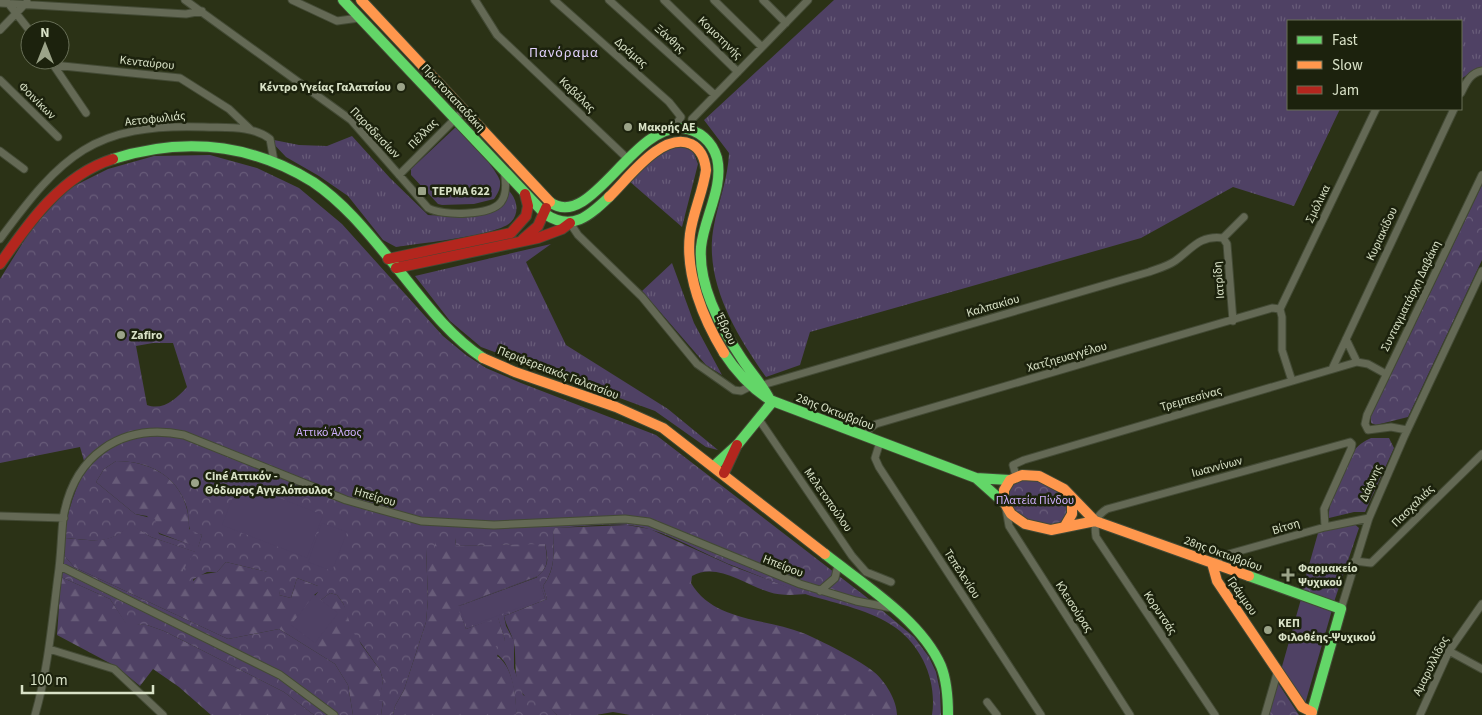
<svg xmlns="http://www.w3.org/2000/svg" width="1482" height="715" viewBox="0 0 1482 715" font-family="'Source Sans 3',sans-serif">
<style>
.grass{fill:url(#grass-tufts)}
.forest{fill:url(#forest-firs)}
.park{fill:url(#park-crowns);fill-rule:evenodd}
.garden{fill:#4f4164}
.lines{fill:none;stroke-linecap:round;stroke-linejoin:round}
.street-casing{stroke:#434a35;stroke-width:9}
.fast-casing{stroke:#434a35;stroke-width:12}
.slow-casing{stroke:#434a35;stroke-width:12}
.jam-casing{stroke:#434a35;stroke-width:12}
.street{stroke:#646955;stroke-width:7}
.fast{stroke:#63d668;stroke-width:10}
.slow{stroke:#ff974d;stroke-width:10}
.jam{stroke:#b3261e;stroke-width:10}
.poi-dot{fill:#9ca489;stroke:#1c220d;stroke-width:2}
.labels{text-anchor:middle;dominant-baseline:central;stroke-width:5;stroke-linejoin:round;paint-order:stroke}
.street-label{font-size:12px;fill:#d9e2c7;stroke:#1c220d}
.poi-label{font-size:12px;font-weight:bold;fill:#d9e2c7;stroke:#1c220d;text-anchor:start}
.park-label{font-size:12px;fill:#ceaffd;stroke:#1c220d}
.neighbourhood-label{font-size:14px;letter-spacing:1px;fill:#e1d1fc;stroke:#1c220d}
</style>
<defs>
<pattern id="grass-tufts" width="24" height="20" patternUnits="userSpaceOnUse" patternTransform="scale(1.25)"><rect width="24" height="20" fill="#4f4164"/><path d="M3 7l-1-3M5 7V3M7 7l1-3M15 17l-1-3M17 17v-4M19 17l1-3" fill="none" stroke="#685c79"/></pattern>
<pattern id="forest-firs" width="22" height="20" patternUnits="userSpaceOnUse" patternTransform="scale(1.25)"><rect width="22" height="20" fill="#4f4164"/><path d="M5 1l3.5 6h-7zM16 11l3.5 6h-7z" fill="#685c79"/></pattern>
<pattern id="park-crowns" width="20" height="18" patternUnits="userSpaceOnUse" patternTransform="scale(1.25)"><rect width="20" height="18" fill="#4f4164"/><path d="M2 6a3 3 0 1 1 6 0M12 15a3 3 0 1 1 6 0" fill="none" stroke="#685c79"/></pattern>
</defs>
<rect width="100%" height="100%" fill="#2b3216"/>
<path class="grass" d="M 834,0 L 1482,0 L 1482,68 L 1474,70 L 1461,79 L 1461,21 L 1288,21 L 1288,109 L 1340,109 L 1294,206 L 1233,187 L 1141,238 L 810,332 L 800,365 L 766,377 C 735,333 703,280 714,225 C 719,200 728,178 729,153 L 704,120 Z
M 352,136 L 390,178 L 428,215 C 448,216 487,220 502,205 C 505,201 507,195 509,191 C 517,199 520,213 511,222 C 497,236 419,243 396,247 L 383,240 L 348,196 L 319,176 L 286,157 L 269,139 L 299,145 L 327,146 Z
M 678,145 L 693,151 L 698,164 L 682,227 L 629,181 L 659,152 Z
M 551,244 L 526,262 L 566,345 L 668,409 L 718,450 L 706,447 L 655,411 L 481,347 L 450,321 L 415,276 Z
M 672,263 L 694,323 L 722,375 L 706,365 L 642,291 Z"/>
<path class="forest" d="M 116,461 C 158,461 190,485 189,529 L 202,535 L 198,548 L 159,533 L 147,516 L 135,514 L 96,482 L 104,469 Z
M 131,524 L 151,537 L 196,552 L 193,581 L 199,575 L 217,572 L 226,562 L 268,572 L 281,587 L 279,595 L 291,598 L 297,578 L 318,586 L 318,592 L 314,595 L 321,600 L 330,593 L 337,595 L 343,603 L 361,644 L 380,670 L 383,680 L 380,701 L 383,701 L 381,715 L 353,715 L 348,685 L 335,664 L 279,629 L 228,639 L 74,567 L 63,554 L 64,538 C 94,540 108,546 131,524 Z
M 627,525 L 650,529 L 732,566 L 807,594 C 795,595 781,596 769,592 C 745,585 717,562 692,576 L 691,583 C 714,622 766,618 803,633 C 818,639 863,662 874,672 C 885,681 897,700 897,715 L 630,715 L 613,712 L 596,715 L 557,715 L 549,707 L 526,697 C 512,684 517,660 514,643 C 512,634 506,626 504,616 L 547,599 L 543,586 C 557,567 553,551 553,528 Z
M 435,538 L 455,538 L 456,546 L 545,543 C 547,559 550,565 538,576 L 458,606 L 466,629 L 498,617 L 505,640 L 497,656 C 513,666 517,698 516,715 L 393,715 L 395,706 L 404,690 L 426,622 L 428,599 L 426,549 Z
M 61,577 L 110,599 L 126,623 L 147,625 L 164,631 L 284,692 L 314,715 L 211,715 L 179,687 L 153,669 L 140,686 L 117,667 L 57,635 Z"/>
<path class="park" d="M 210,155 L 257,168 L 299,188 L 342,224 L 443,336 L 466,355 L 486,368 L 521,383 L 656,435 L 865,596 L 914,637 L 929,657 L 936,672 L 940,691 L 941,715 L 932,715 C 937,682 923,648 896,628 C 871,610 838,604 808,595 C 783,586 759,576 734,566 C 702,554 670,532 636,526 C 610,522 579,527 553,528 C 553,551 557,566 543,586 L 547,599 L 504,616 L 506,626 L 514,641 L 514,668 L 523,695 L 547,704 L 557,715 L 516,715 C 517,701 512,671 503,660 C 500,656 495,653 492,649 L 505,640 L 498,618 L 466,629 L 457,606 L 538,576 C 550,565 548,559 545,544 L 456,546 L 455,538 L 435,538 L 435,549 L 426,549 L 428,599 L 426,622 L 404,690 L 395,706 L 393,715 L 381,715 L 383,701 L 379,701 L 383,680 L 380,670 L 353,632 L 343,603 L 337,595 L 330,593 L 321,600 L 338,613 L 315,643 L 291,625 L 318,592 L 318,586 L 297,578 L 291,598 L 279,595 L 280,587 L 264,583 L 267,572 L 226,562 L 217,572 L 207,572 L 188,582 L 183,577 L 183,570 L 195,552 L 151,537 L 131,525 C 108,546 94,540 64,538 C 67,512 74,491 86,468 L 80,447 L 0,463 L 0,279 L 32,228 L 68,189 L 108,169 L 154,156 ZM 153,343 L 173,343 L 187,387 C 176,399 163,411 147,405 L 136,346 ZM 116,461 C 149,461 177,475 187,508 C 189,516 188,524 190,531 L 202,535 L 198,547 L 159,534 L 155,519 L 135,514 L 96,482 L 104,469 ZM 537,577 L 545,598 L 459,606 Z
M 1482,185 L 1482,260 L 1408,417 L 1376,425 L 1371,423 L 1371,416 Z
M 1371,438 L 1389,438 L 1394,448 L 1365,512 L 1354,512 L 1329,518 C 1327,502 1344,465 1353,452 C 1358,445 1364,441 1371,438 Z
M 1031,477 C 1040,481 1051,483 1060,489 C 1075,499 1070,525 1050,525 C 1034,526 1022,516 1009,506 C 1008,483 1008,483 1031,477 Z
M 1352,522 L 1359,528 L 1334,602 L 1302,590 L 1318,533 Z
M 63,554 L 74,567 L 228,639 L 279,629 L 335,664 L 348,685 L 353,715 L 314,715 L 284,692 L 164,631 L 147,625 L 126,624 L 110,599 L 61,577 Z
M 1278,683 L 1299,715 L 1268,715 Z"/>
<path class="garden" d="M 458,125 C 466,134 498,171 500,181 C 501,188 498,193 494,199 L 474,204 L 442,205 L 438,204 L 411,175 L 411,169 Z
M 239,482 L 323,515 L 307,558 L 222,525 Z
M 322,523 L 347,532 L 332,571 L 308,562 Z
M 538,577 L 545,598 L 467,627 L 459,606 Z
M 314,595 L 338,613 L 315,643 L 291,625 Z
M 1301,599 L 1332,610 L 1305,704 L 1281,670 Z"/>
<g class="lines">
<defs>
<path id="street" d="M 185,0 L 351,120 L 428,208 C 442,216 490,216 501,202 C 507,194 506,181 504,171
M 292,0 L 337,21 L 359,18
M 475,0 L 497,35 L 629,160
M 554,0 L 669,102 L 681,117 L 674,128
M 609,0 L 715,95
M 664,0 L 738,72
M 714,0 L 762,47
M 763,0 L 786,23
M 0,3 L 186,14 L 202,11
M 8,3 L 30,31
M 0,30 L 27,2
M 50,60 L 86,113
M 53,65 L 180,78 L 229,109 L 251,130
M 0,80 L 58,137
M 1461,93 C 1466,83 1470,73 1482,71
M 692,119 L 808,0
M 0,151 L 24,169
M 399,175 L 463,111
M 570,223 L 578,235 L 642,297 L 697,364 L 734,390 L 741,391 L 749,387
M 1223,238 L 1227,244 L 1233,321
M 1223,238 L 1244,217
M 0,239 C 62,155 93,123 204,127 C 226,128 252,125 270,139 L 274,161
M 1280,309 L 1376,109
M 1280,309 L 1282,317 L 1282,350 L 1292,381
M 1346,339 L 1357,362
M 1332,369 L 1454,109
M 764,387 L 766,384 L 1149,272 C 1157,269 1168,266 1175,261 C 1192,249 1199,235 1223,238
M 758,418 L 852,556 L 866,572 L 891,582
M 1407,430 L 1391,427 L 1368,430 L 1365,424 L 1367,415 L 1482,175
M 865,436 L 870,428 L 876,424 L 1272,308 L 1280,309
M 880,442 L 875,458 L 879,467 L 1041,715
M 1016,476 L 1013,465 L 1024,460 L 1357,362 L 1368,364 L 1386,374
M 1006,509 L 1009,526 L 1130,715
M 0,516 L 64,518
M 1355,561 L 1371,563 L 1482,454
M 1212,563 L 1225,555 L 1325,527 L 1369,518
M 60,566 L 280,675 L 334,715
M 820,591 L 835,578 L 838,565
M 1341,609 L 1369,518 L 1404,437 L 1482,271
M 49,649 L 114,669 L 163,715
M 1449,651 L 1482,669
M 987,702 L 997,715
M 35,715 C 48,670 52,622 58,576 C 61,557 61,538 63,519 C 73,456 121,422 184,435 L 346,500 L 421,521 L 494,525 L 625,519 L 649,522 L 800,584 L 856,601 L 892,608
M 1215,715 L 1096,537 C 1094,525 1095,516 1107,509 L 1350,442 L 1352,444 L 1351,449 L 1324,509 L 1325,527
M 1265,715 L 1278,670
M 1420,715 L 1449,651 L 1482,604"/>
<path id="fast" d="M 343,0 L 545,214 C 572,232 589,216 609,197
M 113,159 C 183,137 250,143 313,182 C 346,204 372,238 397,268 C 423,300 449,336 483,358
M 550,202 C 590,232 632,125 682,128 C 699,130 712,141 717,158 C 724,187 704,218 701,247 C 698,286 721,328 742,359 C 751,373 763,385 770,400
M 724,353 C 737,373 750,387 770,400 L 976,478 L 1009,480
M 714,466 L 738,444 L 773,401
M 976,478 L 1003,502
M 825,554 C 863,584 921,620 941,666 C 947,681 948,698 948,715
M 1249,576 L 1341,609 L 1311,715"/>
<path id="slow" d="M 361,0 L 550,202
M 609,197 C 628,179 662,131 691,144 C 701,149 705,160 706,170 C 703,192 693,212 690,234 C 685,274 703,319 724,353
M 483,358 L 515,372 L 616,407 L 663,428 L 825,554
M 1095,521 L 1051,530 L 1025,524 L 1011,514 L 1004,502 L 1004,490 L 1010,480 L 1022,475 L 1039,476 L 1064,489 L 1095,521 L 1249,576
M 1065,526 L 1072,514 L 1072,499
M 1212,563 L 1217,581 L 1302,707 L 1312,712"/>
<path id="jam" d="M 523,239 L 538,226 L 546,208
M 388,259 L 511,233 L 526,216 L 528,206 L 525,194
M 0,264 C 29,222 62,175 113,159
M 396,268 L 538,238 L 562,229 L 570,223
M 724,473 L 737,445"/>
</defs>
<use href="#street" class="street-casing"/>
<use href="#fast" class="fast-casing"/>
<use href="#slow" class="slow-casing"/>
<use href="#jam" class="jam-casing"/>
<use href="#street" class="street"/>
<use href="#fast" class="fast"/>
<use href="#slow" class="slow"/>
<use href="#jam" class="jam"/>
</g>
<g class="poi-dot">
<circle cx="401" cy="87" r="5"/>
<circle cx="628" cy="127" r="5"/>
<rect x="417" y="186" width="10" height="10" rx="2.5"/>
<circle cx="121" cy="335" r="5"/>
<circle cx="195" cy="483" r="5"/>
<path d="M1285.5 567.5h5v5h5v5h-5v5h-5v-5h-5v-5h5z"/>
<circle cx="1268" cy="630" r="5"/>
</g>
<g class="labels">
<g class="street-label">
<text transform="translate(720 38) rotate(44)">Κομοτηνής</text>
<text transform="translate(670 39) rotate(42)">Ξάνθης</text>
<text transform="translate(631 53) rotate(41)">Δράμας</text>
<text transform="translate(147 63) rotate(6)">Κενταύρου</text>
<text transform="translate(577 95) rotate(44)">Καβάλας</text>
<text transform="translate(453 98) rotate(47)">Πρωτοπαπαδάκη</text>
<text transform="translate(37 101) rotate(45)">Φοινίκων</text>
<text transform="translate(155 119) rotate(-6)">Αετοφωλιάς</text>
<text transform="translate(375 133) rotate(46)">Παραδεισίων</text>
<text transform="translate(423 134) rotate(-46)">Πέλλας</text>
<text transform="translate(1318 204) rotate(-64)">Σμόλικα</text>
<text transform="translate(1382 234) rotate(-65)">Κυριακίδου</text>
<text transform="translate(1219 280) rotate(-95)">Ιατρίδη</text>
<text transform="translate(1411 296) rotate(-64)">Συνταγματάρχη Δαβάκη</text>
<text transform="translate(993 306) rotate(-16)">Καλπακίου</text>
<text transform="translate(726 329) rotate(65)">Έβρου</text>
<text transform="translate(1067 357) rotate(-16)">Χατζηευαγγέλου</text>
<text transform="translate(558 373) rotate(21)">Περιφερειακός Γαλατσίου</text>
<text transform="translate(1191 399) rotate(-16)">Τρεμπεσίνας</text>
<text transform="translate(835 412) rotate(21)">28ης Οκτωβρίου</text>
<text transform="translate(1217 467) rotate(-15)">Ιωαννίνων</text>
<text transform="translate(1371 483) rotate(-66)">Δάφνης</text>
<text transform="translate(375 497) rotate(16)">Ηπείρου</text>
<text transform="translate(828 500) rotate(55)">Μελετοπούλου</text>
<text transform="translate(1413 506) rotate(-45)">Πασχαλιάς</text>
<text transform="translate(1286 527) rotate(-17)">Βίτση</text>
<text transform="translate(1223 554) rotate(20)">28ης Οκτωβρίου</text>
<text transform="translate(783 566) rotate(21)">Ηπείρου</text>
<text transform="translate(962 574) rotate(57)">Τεπελενίου</text>
<text transform="translate(1242 596) rotate(56)">Γράμμου</text>
<text transform="translate(1074 607) rotate(57)">Κλεισούρας</text>
<text transform="translate(1160 613) rotate(56)">Κορυτσάς</text>
<text transform="translate(1431 666) rotate(-63)">Αμαρυλλίδος</text>
</g>
<g class="poi-label">
<text x="391" y="87" text-anchor="end">Κέντρο Υγείας Γαλατσίου</text>
<text x="638" y="127">Μακρής ΑΕ</text>
<text x="432" y="191">ΤΕΡΜΑ 622</text>
<text x="131" y="335">Zafiro</text>
<text x="205" y="476">Ciné Αττικόν -<tspan x="205" dy="14">Θόδωρος Αγγελόπουλος</tspan></text>
<text x="1298" y="568">Φαρμακείο<tspan x="1298" dy="14">Ψυχικού</tspan></text>
<text x="1278" y="623">ΚΕΠ<tspan x="1278" dy="14">Φιλοθέης-Ψυχικού</tspan></text>
</g>
<g class="park-label">
<text x="329" y="432">Αττικό Άλσος</text>
<text x="1035" y="500">Πλατεία Πίνδου</text>
</g>
<g class="neighbourhood-label">
<text x="564" y="53">Πανόραμα</text>
</g>
</g>
<rect x="1287" y="20" width="175" height="90" fill="#1c220d" stroke="#686f57"/>
<rect x="1297" y="36" width="25" height="8" fill="#63d668" stroke="#686f57"/>
<text x="1332" y="45" font-size="15" fill="#d9e2c7">Fast</text>
<rect x="1297" y="61" width="25" height="8" fill="#ff974d" stroke="#686f57"/>
<text x="1332" y="70" font-size="15" fill="#d9e2c7">Slow</text>
<rect x="1297" y="86" width="25" height="8" fill="#b3261e" stroke="#686f57"/>
<text x="1332" y="95" font-size="15" fill="#d9e2c7">Jam</text>
<g transform="translate(45 45)"><circle r="24" fill="#1c220d" stroke="#686f57"/>
<path d="M0-4L9 19L0 12L-9 19Z" fill="#9ca489"/>
<text y="-8" font-size="14" font-weight="bold" text-anchor="middle" fill="#d9e2c7">N</text>
</g>
<path d="M22 685v8h131v-8" fill="none" stroke="#d9e2c7" stroke-width="2.5"/>
<text x="30" y="685" font-size="15" fill="#d9e2c7" stroke="#1c220d" stroke-width="4" paint-order="stroke">100 m</text>
</svg>
